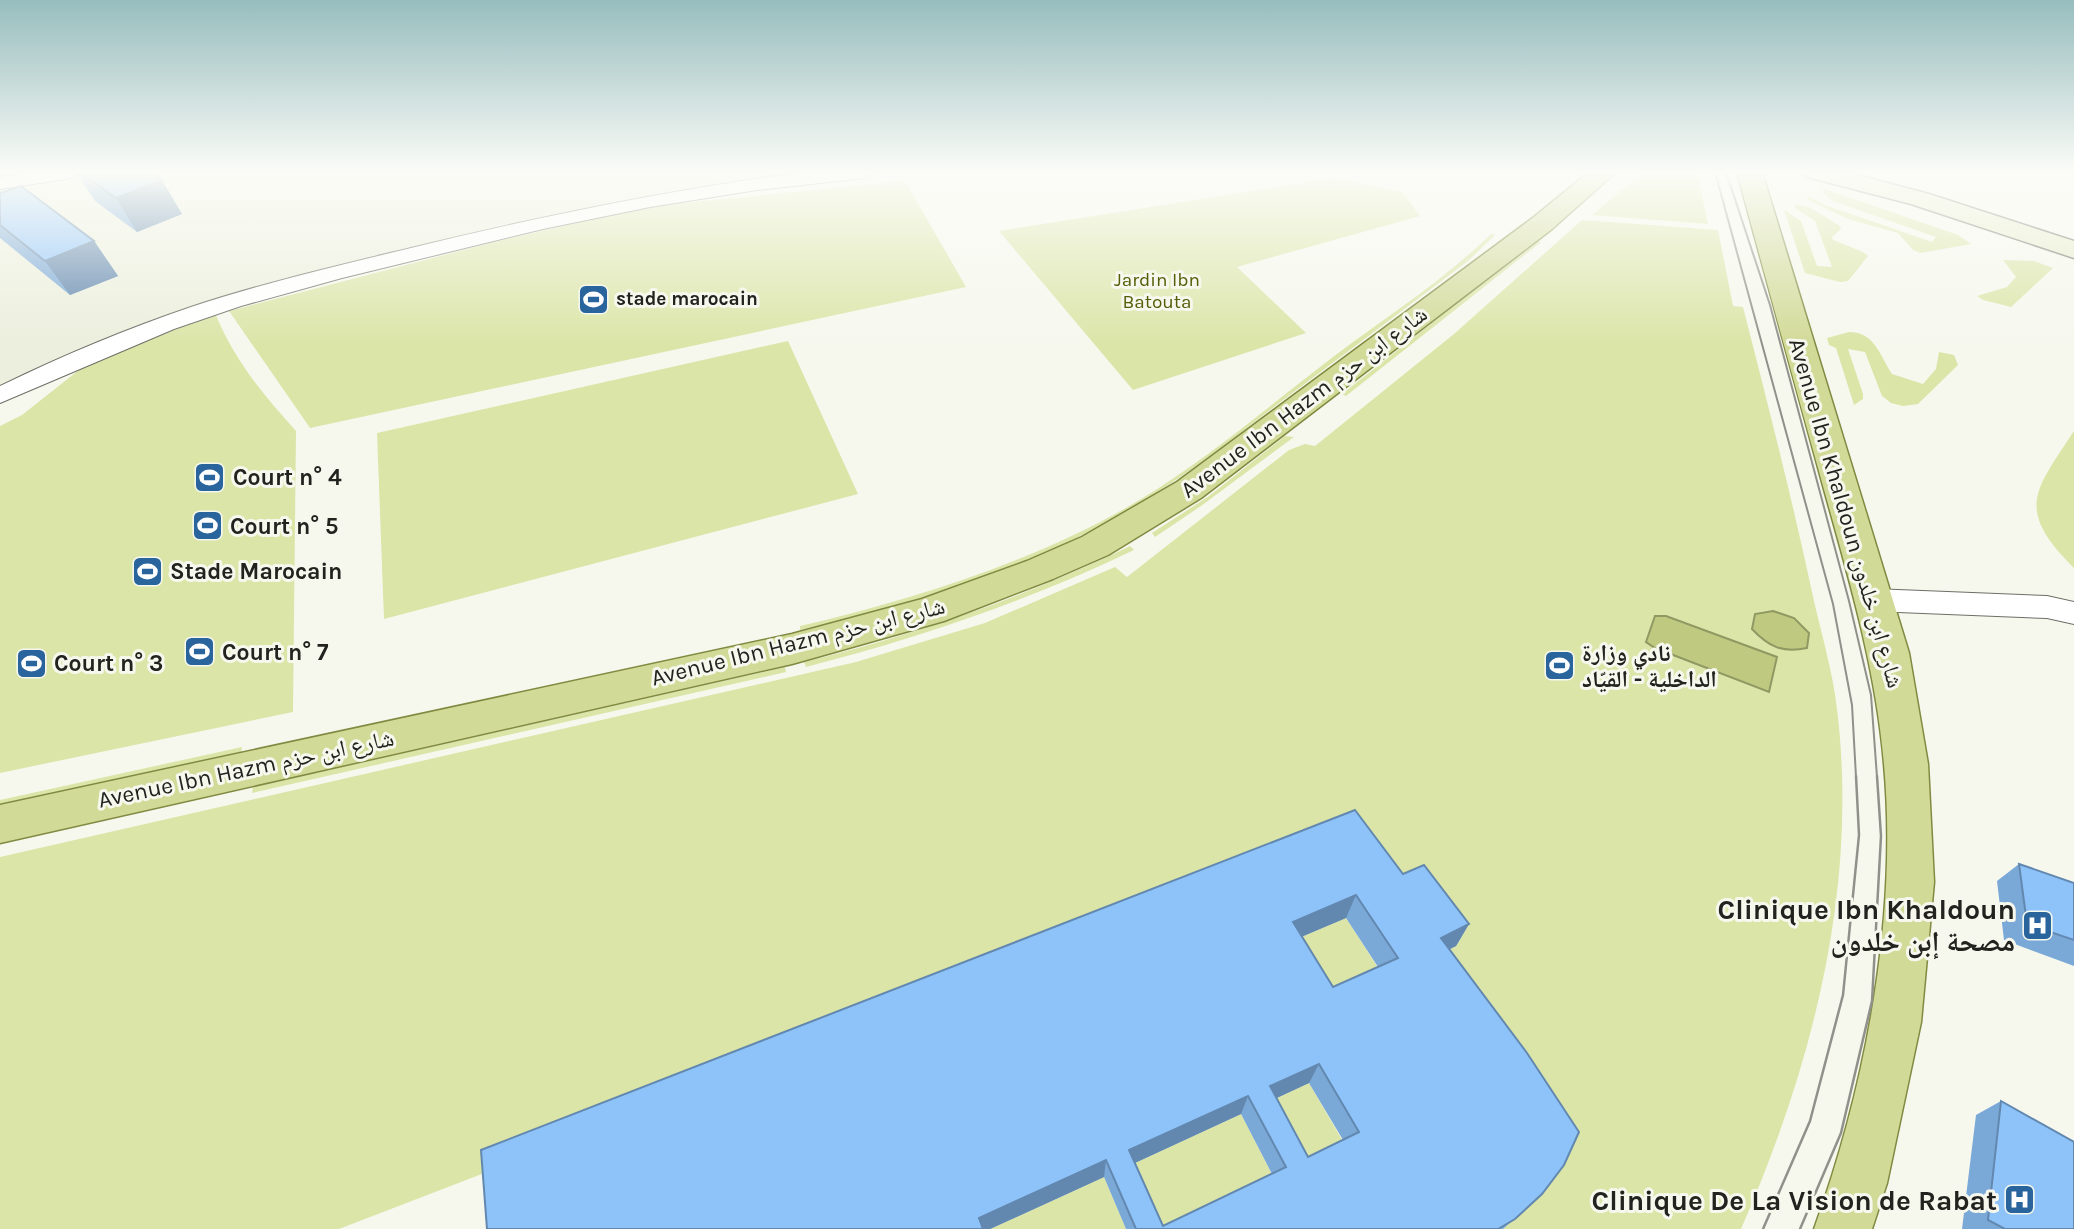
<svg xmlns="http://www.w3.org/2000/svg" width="2074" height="1229" viewBox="0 0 2074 1229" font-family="Karla,'Noto Naskh Arabic',sans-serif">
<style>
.built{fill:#ecefdd}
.green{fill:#dbe5a8}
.water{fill:#bfca80;stroke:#909863;stroke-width:2}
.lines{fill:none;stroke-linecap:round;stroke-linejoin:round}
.street-casing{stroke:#6d6f66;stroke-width:2}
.secondary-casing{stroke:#6d6f66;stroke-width:3}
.primary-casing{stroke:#818a41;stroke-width:3}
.street{fill:#fff;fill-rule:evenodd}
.secondary{fill:#e8eccb;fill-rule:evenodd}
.primary{fill:#d2da98;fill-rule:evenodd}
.tram-far1{stroke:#90918a;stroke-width:2}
.tram{stroke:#90918a;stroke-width:2.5}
.wall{fill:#7aa8d7;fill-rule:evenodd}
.shaded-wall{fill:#6388af}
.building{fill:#8ec3fa;stroke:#6388af;stroke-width:2;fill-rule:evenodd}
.labels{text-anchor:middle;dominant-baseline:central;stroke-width:6;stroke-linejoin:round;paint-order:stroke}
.far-park-label{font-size:19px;fill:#555d06;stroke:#f6f8ee}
.far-poi-label{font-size:19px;font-weight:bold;fill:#22231f;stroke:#f6f8ee;text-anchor:start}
.street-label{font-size:23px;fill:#22231f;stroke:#f6f8ee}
.poi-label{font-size:23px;font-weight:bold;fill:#22231f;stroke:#f6f8ee;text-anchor:start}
.near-poi-label{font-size:28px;font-weight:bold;fill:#22231f;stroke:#f6f8ee;text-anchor:end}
</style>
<rect width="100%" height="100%" fill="#f6f8ee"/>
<path class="built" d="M 0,172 L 806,172 L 604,205 L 388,253 L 278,289 L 0,389 Z"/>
<path class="green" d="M 1644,172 L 1697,172 L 1708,224 L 1592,215 Z
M 1334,178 L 1402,192 L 1420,216 L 1237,267 L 1306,333 L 1133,390 L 999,231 Z
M 905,181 L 966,287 L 310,428 L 229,311 L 502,240 L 651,206 Z
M 1822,188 L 1958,235 L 1971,244 L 1920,253 L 1913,250 L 1898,233 L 1848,219 L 1808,200 L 1807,196 L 1825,205 L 1932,242 L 1936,237 L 1833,201 L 1824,194 Z
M 1795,204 L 1811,208 L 1840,226 L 1841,229 L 1832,237 L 1833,240 L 1863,252 L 1868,256 L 1848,281 L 1840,282 L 1805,273 L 1784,210 L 1801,221 L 1817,266 L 1832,267 L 1815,221 L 1795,208 Z
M 1582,220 L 1718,230 L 1733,306 L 1743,307 C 1768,405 1793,502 1814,601 C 1822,636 1833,673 1837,709 C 1859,888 1812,1067 1741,1229 L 1503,1229 L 1413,888 L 500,1167 L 339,1229 L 0,1229 L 0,857 L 856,662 L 985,623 L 1115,567 L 1127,577 L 1289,450 L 1305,444 L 1315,446 L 1454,334 Z
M 1491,234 L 1495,235 L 1468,261 C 1403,310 1338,359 1274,407 C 1226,444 1179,481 1127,511 C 1027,569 913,607 800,630 L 800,626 C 913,600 1042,559 1141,499 C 1209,458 1270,405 1333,357 C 1386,317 1443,281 1491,234 Z
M 1537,240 L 1541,242 L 1346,396 L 1342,394 Z
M 2003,260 L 2034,261 L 2053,268 L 2011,307 L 1983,300 L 1977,296 L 2007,287 L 2016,277 Z
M 215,313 C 235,361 261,392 296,431 L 293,712 L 0,773 L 0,426 L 22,415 L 89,362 Z
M 1849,332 C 1875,332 1880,356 1892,374 L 1923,384 L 1936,369 L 1939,352 L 1954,355 L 1958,365 L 1918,404 L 1903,406 L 1891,403 L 1882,396 L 1865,352 L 1848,349 L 1863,394 L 1863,399 L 1854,405 L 1836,348 L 1829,345 L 1827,338 Z
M 788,341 L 858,494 L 384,619 L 377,433 Z
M 2074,431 L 2074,568 C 2015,509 2034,492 2074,431 Z
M 1285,436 L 1294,437 L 1201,506 L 1155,537 L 1152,533 L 1209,496 Z
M 1130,546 L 1134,550 C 1028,601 919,638 806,667 L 804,662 C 918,634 1025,597 1130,546 Z
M 785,667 L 786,672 L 252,793 L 253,787 Z
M 242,747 L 241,753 L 0,807 L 0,800 Z
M 1346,918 L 1386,980 L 1324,1007 L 1285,944 Z
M 1309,1083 L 1348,1150 L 1299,1174 L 1262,1105 Z
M 1241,1114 L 1277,1184 L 1183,1229 L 1153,1229 L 1126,1167 Z
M 1104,1177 L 1126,1229 L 990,1229 Z"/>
<path class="water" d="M 1773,611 L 1794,618 L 1809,633 L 1807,648 C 1782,653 1769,647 1752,629 L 1755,614 Z
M 1655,616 L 1666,616 L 1777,657 L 1769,692 L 1655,648 L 1646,642 Z"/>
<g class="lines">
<defs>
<path id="street" d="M 33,172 L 82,172 L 72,178 L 0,189 L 0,177 Z
M 806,172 L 875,172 L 865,178 L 757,190 L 650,207 L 543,229 L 342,278 L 241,306 L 174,329 L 0,403 L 0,386 C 62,356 126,329 191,307 C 263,283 337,266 411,248 C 542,216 672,189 806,172 Z
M 1873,589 L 2047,596 L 2074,602 L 2074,624 L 2047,618 L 1873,611 L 1863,608 L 1858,600 L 1863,592 Z"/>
<path id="secondary" d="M 1804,172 L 1846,172 L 1929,194 L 2074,241 L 2074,258 L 1911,204 L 1807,177 Z"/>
<path id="primary" d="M 1589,172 L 1616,172 L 1552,229 L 1201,498 L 1108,555 L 1053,579 L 944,621 L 792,664 L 0,843 L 0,805 L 792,634 L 922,599 L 1027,561 L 1082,537 L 1177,482 L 1534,217 Z
M 1737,172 L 1762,172 L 1909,653 L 1928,764 L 1934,882 L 1921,1022 L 1887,1183 L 1872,1229 L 1814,1229 C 1866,1086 1898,916 1884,764 C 1876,670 1850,582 1825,493 C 1795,386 1766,279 1737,172 Z"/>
</defs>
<use href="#street" class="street-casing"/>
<use href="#secondary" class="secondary-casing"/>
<use href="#primary" class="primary-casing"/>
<use href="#street" class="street"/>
<use href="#secondary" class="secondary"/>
<use href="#primary" class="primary"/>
<path class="tram-far1" d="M 1715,172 L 1833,604 L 1852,705 L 1856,777
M 1726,172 L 1770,305 L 1849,601 L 1871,695 L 1877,777"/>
<path class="tram" d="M 1763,1229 L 1810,1121 L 1843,995 L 1859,835 L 1856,776
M 1800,1229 L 1841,1133 L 1872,1001 L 1881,836 L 1877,776"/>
</g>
<path class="wall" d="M 76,172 L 149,172 L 182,214 L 137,232 L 95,201 Z
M 0,193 L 94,241 L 118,276 L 70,295 L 0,238 Z
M 2019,864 L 2074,883 L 2074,966 L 2004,940 L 1997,881 Z
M 1403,874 L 1469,924 L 1456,946 L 1450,949 L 1542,1194 L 1503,1229 L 1126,1229 L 1104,1177 L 990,1229 L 487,1229 ZM 1346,918 L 1378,967 L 1333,987 L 1302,936 ZM 1309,1083 L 1343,1140 L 1308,1157 L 1276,1098 ZM 1241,1114 L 1272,1174 L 1163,1226 L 1135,1163 Z
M 2001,1101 L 2074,1229 L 1962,1229 L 1976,1115 Z"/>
<path class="shaded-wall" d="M 162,180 L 182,214 L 137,232 L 116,198 Z
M 94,241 L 118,276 L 70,295 L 45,261 Z
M 1356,895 L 1346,918 L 1285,944 L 1293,922 Z
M 1469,924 L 1456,946 L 1429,959 L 1441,938 Z
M 1319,1064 L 1309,1083 L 1262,1105 L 1270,1086 Z
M 1248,1096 L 1241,1114 L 1126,1167 L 1129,1150 Z
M 1106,1160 L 1104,1177 L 990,1229 L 980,1229 L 979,1218 Z"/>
<path class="building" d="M 80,172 L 149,172 L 162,180 L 116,198 Z
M 21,186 L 94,241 L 45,261 L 0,225 L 0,193 Z
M 1355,810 L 1403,874 L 1424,865 L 1469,924 L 1441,938 L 1527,1053 L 1579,1132 L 1564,1165 L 1542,1194 L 1515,1219 L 1498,1229 L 1136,1229 L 1106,1160 L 979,1218 L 983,1229 L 487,1229 L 481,1150 ZM 1356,895 L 1398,958 L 1333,987 L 1293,922 ZM 1319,1064 L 1359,1132 L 1308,1157 L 1270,1086 ZM 1248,1096 L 1286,1167 L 1163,1226 L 1129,1150 Z
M 2019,864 L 2074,883 L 2074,940 L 2027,924 Z
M 2001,1101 L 2074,1142 L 2074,1229 L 2005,1229 L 1988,1220 Z"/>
<linearGradient id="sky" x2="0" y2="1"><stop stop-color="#97bdbe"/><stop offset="0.5" stop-color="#fbfcf7"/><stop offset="1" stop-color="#fbfcf7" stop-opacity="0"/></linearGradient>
<rect width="2074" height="344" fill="url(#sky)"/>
<defs>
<symbol id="stadium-square" viewBox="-11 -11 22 22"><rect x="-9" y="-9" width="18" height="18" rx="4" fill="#2a649c" stroke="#f6f8ee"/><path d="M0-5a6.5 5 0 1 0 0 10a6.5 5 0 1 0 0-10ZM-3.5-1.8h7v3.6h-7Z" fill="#fff"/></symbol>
<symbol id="hospital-square" viewBox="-11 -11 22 22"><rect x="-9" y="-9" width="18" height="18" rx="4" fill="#2a649c" stroke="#f6f8ee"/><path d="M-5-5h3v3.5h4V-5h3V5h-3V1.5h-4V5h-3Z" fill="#fff"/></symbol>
</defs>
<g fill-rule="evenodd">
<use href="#stadium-square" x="576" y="282" width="35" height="35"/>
<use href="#stadium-square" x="192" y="460" width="35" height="35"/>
<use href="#stadium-square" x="190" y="508" width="35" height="35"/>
<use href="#stadium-square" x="130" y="554" width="35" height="35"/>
<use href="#stadium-square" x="182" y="634" width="35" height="35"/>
<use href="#stadium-square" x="14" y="646" width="35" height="35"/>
<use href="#stadium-square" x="1542" y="648" width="35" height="35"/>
<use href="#hospital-square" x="2020" y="908" width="35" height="35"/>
<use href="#hospital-square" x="2002" y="1182" width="35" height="35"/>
</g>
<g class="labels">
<g class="far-park-label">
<text x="1157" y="280">Jardin Ibn<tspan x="1157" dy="22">Batouta</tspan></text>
</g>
<g class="far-poi-label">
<text x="616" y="299">stade marocain</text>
</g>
<g class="street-label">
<text transform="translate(1304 402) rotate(-37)">Avenue Ibn Hazm شارع ابن حزم</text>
<text transform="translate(1846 513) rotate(74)">Avenue Ibn Khaldoun شارع ابن خلدون</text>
<text transform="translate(798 642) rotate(-14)">Avenue Ibn Hazm شارع ابن حزم</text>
<text transform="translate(246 769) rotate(-12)">Avenue Ibn Hazm شارع ابن حزم</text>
</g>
<g class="poi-label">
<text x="233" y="477">Court n° 4</text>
<text x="230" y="526">Court n° 5</text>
<text x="170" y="571">Stade Marocain</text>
<text x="222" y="652">Court n° 7</text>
<text x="1582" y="653">نادي وزارة<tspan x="1582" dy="26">الداخلية - القيّاد</tspan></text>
<text x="54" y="663">Court n° 3</text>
</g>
<g class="near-poi-label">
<text x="2015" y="909">Clinique Ibn Khaldoun<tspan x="2015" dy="32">مصحة إبن خلدون</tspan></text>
<text x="1997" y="1200">Clinique De La Vision de Rabat</text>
</g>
</g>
</svg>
